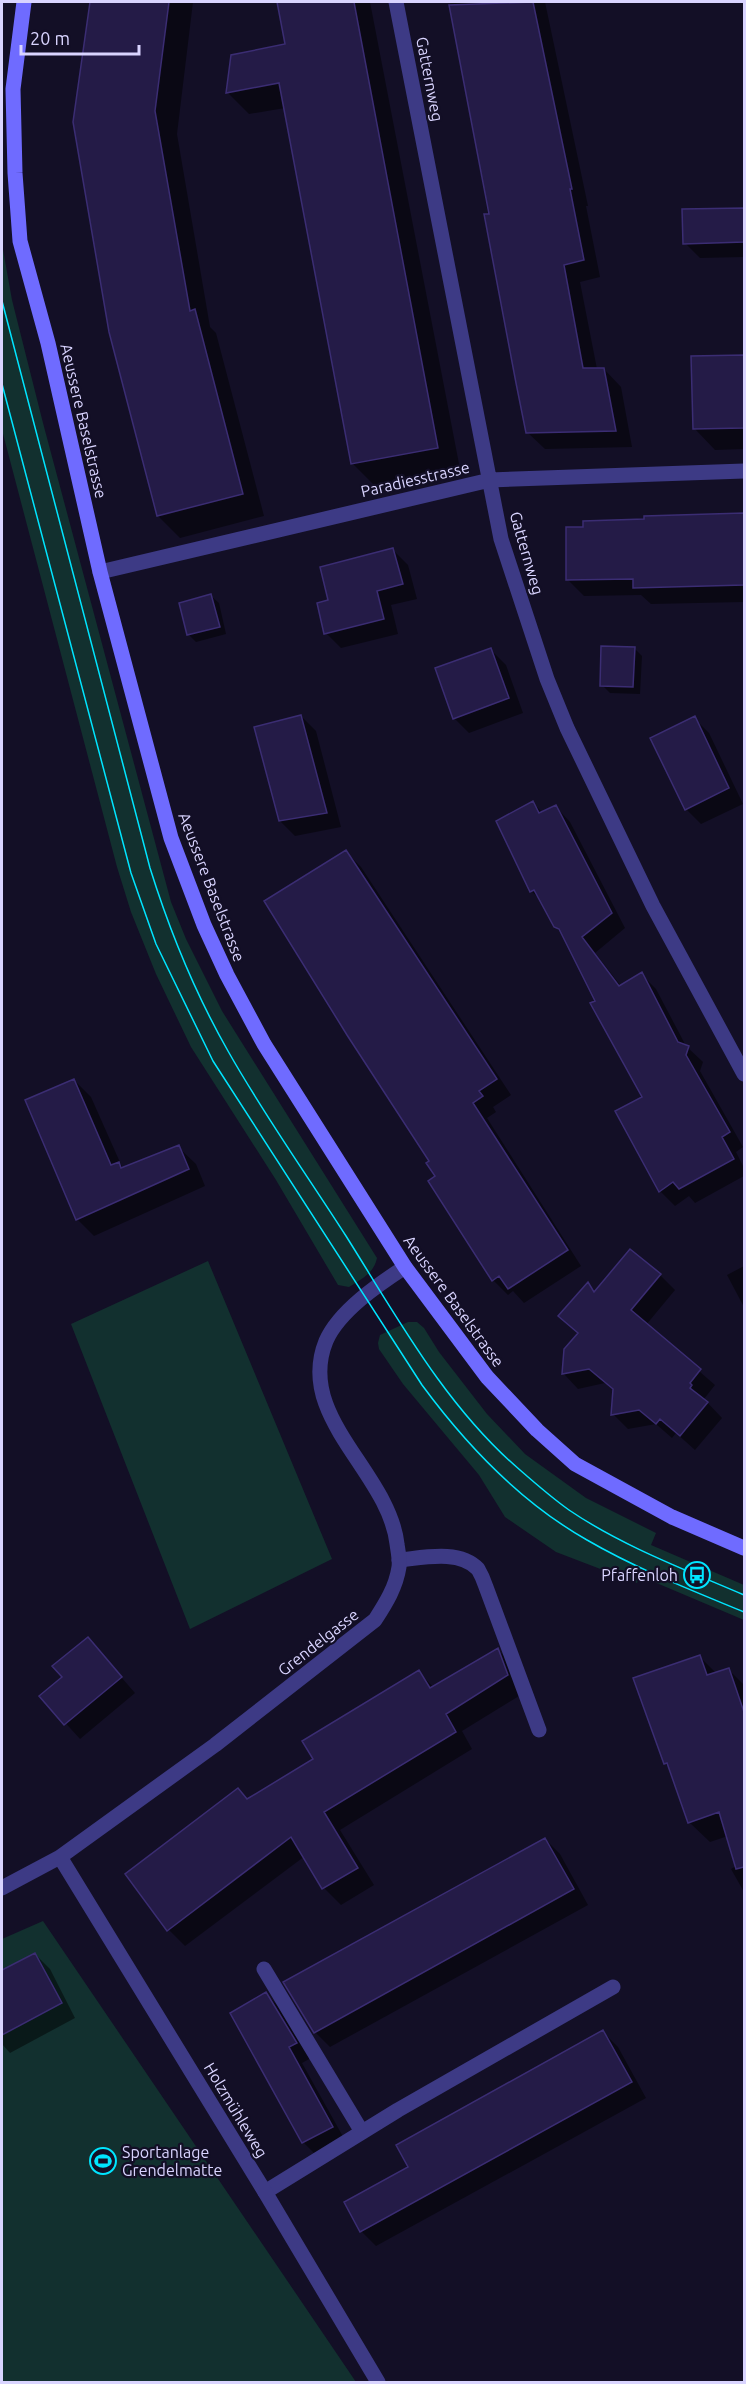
<svg xmlns="http://www.w3.org/2000/svg" width="746" height="2384" viewBox="0 0 746 2384" font-family="Ubuntu,sans-serif">
<style>
.green{fill:#12302f}
.shadow{fill:#0007}
.building{fill:#241b47;stroke:#3b2d73;stroke-width:1.5}
.lines{fill:none;stroke-linecap:round;stroke-linejoin:round}
.service{stroke:#3d3a85;stroke-width:15}
.minor{stroke:#3d3a85;stroke-width:15}
.secondary{stroke:#6f6bff;stroke-width:15}
.tram{stroke:#00e5ff;stroke-width:1.5}
.labels{text-anchor:middle;dominant-baseline:central;stroke-width:4.5;stroke-linejoin:round;paint-order:stroke}
.street-label{font-size:16px;fill:#d9d4ff;stroke:#130f26}
.poi-label{font-size:16px;fill:#d9d4ff;stroke:#130f26;text-anchor:end}
</style>
<rect width="100%" height="100%" fill="#130f26"/>
<path class="green" d="M 2,244 L 12,300 L 43,423 L 171,902 L 186,939 L 222,1011 L 377,1258 C 374,1273 362,1279 349,1287 L 338,1285 L 276,1180 L 191,1047 L 156,974 L 131,912 L 117,867 L 2,430 Z
M 208,1261 L 332,1559 L 190,1629 L 71,1324 Z
M 408,1322 L 417,1322 L 424,1328 L 439,1352 L 487,1414 L 525,1454 L 586,1498 L 656,1533 L 651,1545 L 744,1585 L 744,1620 L 640,1576 L 637,1583 L 556,1552 L 505,1517 L 479,1475 L 403,1384 L 379,1349 L 378,1343 L 380,1335 Z
M 43,1921 L 356,2382 L 2,2382 L 2,1939 Z"/>
<path class="shadow" d="M 91,2 L 193,2 L 177,134 L 210,327 L 216,333 L 264,516 L 180,538 L 158,516 L 74,122 Z
M 277,2 L 370,2 L 460,469 L 374,485 L 352,463 L 285,108 L 249,114 L 227,92 L 287,45 Z
M 450,2 L 545,2 L 588,206 L 586,206 L 600,277 L 580,282 L 597,369 L 604,369 L 621,387 L 632,447 L 545,449 L 527,432 Z
M 744,209 L 744,257 L 700,258 L 685,243 L 684,211 Z
M 744,356 L 744,449 L 715,450 L 695,429 L 693,358 Z
M 731,515 L 744,515 L 744,602 L 651,604 L 641,595 L 584,596 L 568,580 L 585,528 Z
M 393,550 L 408,565 L 417,599 L 391,605 L 398,634 L 341,648 L 326,633 L 330,601 Z
M 211,596 L 219,603 L 226,634 L 196,642 L 189,635 L 181,604 Z
M 634,648 L 642,656 L 640,694 L 610,693 L 602,685 Z
M 491,650 L 506,665 L 523,713 L 469,733 L 454,718 Z
M 301,716 L 316,731 L 341,827 L 295,836 L 280,821 Z
M 694,718 L 709,733 L 743,804 L 701,824 L 686,809 Z
M 533,803 L 543,813 L 556,807 L 570,822 L 625,928 L 595,953 L 621,986 L 641,974 L 656,989 L 686,1046 L 703,1062 L 700,1071 L 743,1147 L 736,1152 L 744,1168 L 744,1176 L 695,1203 L 689,1196 L 675,1206 L 660,1191 L 644,1097 L 564,936 L 555,926 L 541,900 L 531,891 Z
M 346,852 L 361,867 L 511,1095 L 493,1107 L 496,1112 L 487,1118 L 581,1266 L 524,1303 L 513,1291 L 508,1295 L 493,1280 L 437,1176 Z
M 74,1080 L 91,1097 L 123,1169 L 178,1147 L 196,1164 L 205,1186 L 94,1236 L 77,1219 Z
M 744,1266 L 744,1307 L 727,1275 Z
M 660,1275 L 675,1290 L 646,1325 L 715,1385 L 704,1399 L 722,1418 L 695,1450 L 676,1433 L 672,1438 L 656,1424 L 628,1429 L 613,1414 L 615,1391 L 605,1383 L 578,1389 L 564,1374 L 565,1350 L 579,1334 L 560,1316 L 588,1284 L 596,1292 Z
M 88,1639 L 135,1693 L 80,1739 L 42,1697 L 64,1678 Z
M 498,1650 L 515,1667 L 524,1693 L 462,1731 L 472,1749 L 340,1830 L 374,1885 L 341,1905 L 324,1888 L 305,1856 L 185,1946 L 169,1930 L 238,1790 L 248,1800 L 315,1760 L 419,1672 L 434,1688 Z
M 699,1656 L 716,1673 L 728,1669 L 744,1685 L 744,1892 L 731,1869 L 736,1866 L 728,1836 L 710,1842 L 689,1822 L 670,1769 L 665,1763 Z
M 545,1839 L 560,1854 L 588,1905 L 330,2047 L 315,2032 L 286,1983 Z
M 35,1954 L 50,1969 L 75,2018 L 10,2053 L 2,2044 L 2,1972 Z
M 266,1994 L 281,2009 L 311,2058 L 302,2063 L 346,2142 L 318,2157 L 303,2142 Z
M 603,2032 L 618,2047 L 646,2098 L 376,2246 L 361,2231 L 346,2203 L 410,2167 Z"/>
<path class="building" d="M 90,2 L 169,2 L 155,111 L 190,311 L 195,309 L 243,494 L 157,516 L 109,332 L 73,122 Z
M 277,2 L 354,2 L 438,448 L 351,464 L 279,83 L 226,93 L 231,55 L 285,44 Z
M 533,2 L 572,189 L 570,189 L 584,260 L 564,265 L 583,368 L 604,368 L 616,431 L 526,433 L 516,383 L 484,214 L 489,214 L 449,5 Z
M 744,208 L 744,242 L 683,244 L 682,209 Z
M 744,355 L 744,428 L 693,429 L 691,356 Z
M 744,513 L 744,585 L 633,588 L 633,579 L 566,580 L 566,527 L 583,527 L 583,521 L 644,519 L 644,516 Z
M 393,548 L 403,584 L 377,591 L 384,619 L 324,634 L 317,603 L 328,600 L 320,567 Z
M 211,594 L 220,627 L 187,635 L 179,603 Z
M 601,646 L 635,647 L 633,687 L 600,686 Z
M 491,648 L 509,698 L 453,719 L 435,668 Z
M 301,715 L 327,813 L 279,821 L 254,727 Z
M 695,716 L 729,788 L 685,810 L 650,738 Z
M 533,801 L 539,813 L 556,805 L 612,913 L 582,937 L 619,986 L 642,972 L 678,1042 L 689,1046 L 686,1055 L 730,1132 L 722,1137 L 734,1159 L 679,1189 L 673,1182 L 659,1192 L 615,1111 L 642,1097 L 590,1003 L 595,1001 L 559,929 L 554,927 L 534,890 L 530,892 L 496,821 Z
M 346,850 L 497,1079 L 479,1091 L 483,1096 L 473,1103 L 568,1250 L 508,1289 L 499,1276 L 492,1281 L 428,1181 L 435,1176 L 426,1163 L 429,1161 L 347,1035 L 264,901 Z
M 74,1079 L 111,1165 L 119,1162 L 121,1168 L 179,1145 L 189,1169 L 76,1220 L 25,1100 Z
M 630,1249 L 661,1274 L 631,1310 L 701,1369 L 690,1383 L 692,1385 L 690,1388 L 708,1402 L 680,1436 L 660,1419 L 656,1424 L 639,1410 L 611,1415 L 613,1389 L 589,1369 L 562,1374 L 564,1349 L 578,1333 L 558,1316 L 588,1282 L 594,1292 Z
M 88,1637 L 122,1677 L 64,1725 L 39,1696 L 62,1677 L 52,1666 Z
M 498,1648 L 508,1675 L 446,1714 L 456,1732 L 324,1812 L 358,1868 L 322,1889 L 291,1837 L 167,1931 L 125,1874 L 238,1788 L 247,1799 L 313,1759 L 302,1741 L 419,1670 L 430,1688 Z
M 700,1655 L 707,1675 L 729,1668 L 744,1712 L 744,1867 L 736,1869 L 719,1812 L 688,1823 L 667,1763 L 664,1764 L 633,1678 Z
M 545,1838 L 574,1889 L 314,2033 L 283,1982 Z
M 35,1953 L 62,2003 L 2,2035 L 2,1970 Z
M 266,1992 L 297,2043 L 289,2047 L 333,2127 L 302,2143 L 230,2013 Z
M 603,2030 L 632,2082 L 360,2232 L 344,2202 L 408,2167 L 396,2145 Z"/>
<g class="lines">
<path class="service" d="M 399,1560 C 422,1558 459,1549 478,1569 C 481,1574 484,1581 486,1587 L 539,1730
M 264,1969 L 362,2132
M 265,2192 L 398,2110 L 613,1987"/>
<path class="minor" d="M 396,2 L 501,539 L 547,679 L 567,728 L 653,906 L 744,1074
M 100,572 L 490,480 L 744,471
M 60,1857 L 265,2192 L 378,2382
M 2,1888 L 60,1857 L 215,1745 L 375,1620 C 386,1603 396,1587 399,1567 C 400,1560 398,1551 397,1544 C 389,1472 295,1417 326,1341 C 339,1311 379,1284 405,1267"/>
<path class="secondary" d="M 24,2 L 13,89 L 15,173 L 20,241 L 48,343 L 100,572 L 171,838 L 204,925 L 227,975 L 264,1044 L 405,1267 L 487,1377 L 537,1430 L 575,1464 L 672,1517 L 744,1548"/>
<path class="tram" d="M 2,301 L 150,868 C 170,932 195,993 228,1051 C 264,1115 307,1175 346,1236 C 397,1317 446,1407 520,1470 C 536,1484 552,1498 569,1510 C 622,1546 686,1570 744,1595
M 2,384 L 131,873 L 156,944 L 213,1061 L 422,1385 C 467,1446 520,1502 587,1540 C 637,1569 691,1590 744,1612"/>
</g>
<defs>
<symbol id="bus-ring" viewBox="-11 -11 22 22"><circle r="9.5" fill="#130f26" stroke="#00e5ff" stroke-width="1.5"/><path d="M-5-6H5V4H4V6H2V4H-2V6H-4V4H-5ZM-3.5-4V0h7V-4ZM-3.5 1.2v1.5H-2V1.2ZM2 1.2v1.5H3.5V1.2Z" fill="#00e5ff"/></symbol>
<symbol id="stadium-ring" viewBox="-11 -11 22 22"><circle r="9.5" fill="#130f26" stroke="#00e5ff" stroke-width="1.5"/><path d="M0-5a6.5 5 0 1 0 0 10a6.5 5 0 1 0 0-10ZM-3.5-1.8h7v3.6h-7Z" fill="#00e5ff"/></symbol>
</defs>
<g fill-rule="evenodd">
<use href="#bus-ring" x="682" y="1560" width="30" height="30"/>
<use href="#stadium-ring" x="88" y="2146" width="30" height="30"/>
</g>
<g class="labels">
<g class="street-label">
<text transform="translate(430 79) rotate(79)">Gatternweg</text>
<text transform="translate(84 421) rotate(77)">Aeussere Baselstrasse</text>
<text transform="translate(415 479) rotate(-13)">Paradiesstrasse</text>
<text transform="translate(527 553) rotate(74)">Gatternweg</text>
<text transform="translate(212 887) rotate(69)">Aeussere Baselstrasse</text>
<text transform="translate(454 1301) rotate(54)">Aeussere Baselstrasse</text>
<text transform="translate(318 1642) rotate(-38)">Grendelgasse</text>
<text transform="translate(236 2110) rotate(59)">Holzmühleweg</text>
</g>
<g class="poi-label">
<text x="678" y="1575">Pfaffenloh</text>
<text x="122" y="2152" text-anchor="start">Sportanlage<tspan x="122" dy="18">Grendelmatte</tspan></text>
</g>
</g>
<rect width="746" height="2384" fill="none" stroke="#d9d4ff" stroke-width="6"/>
<path d="M21 45v9h118v-9" fill="none" stroke="#d9d4ff" stroke-width="3"/>
<text x="30" y="45" font-size="18" fill="#d9d4ff" stroke="#130f26" stroke-width="4.5" paint-order="stroke">20 m</text>
</svg>
